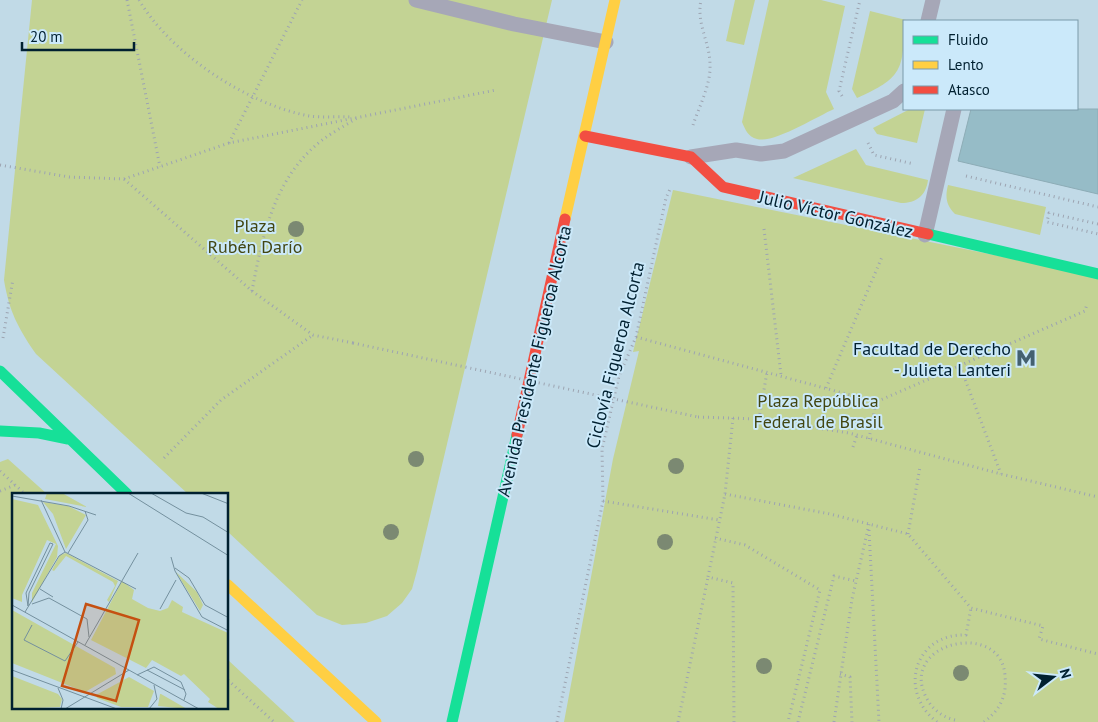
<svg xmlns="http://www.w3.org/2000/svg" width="1098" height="722" viewBox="0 0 1098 722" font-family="'PT Sans',sans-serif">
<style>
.green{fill:#c3d394}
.building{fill:#96bcc7;stroke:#8dacb6}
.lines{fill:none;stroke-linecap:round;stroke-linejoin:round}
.path{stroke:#9da4b1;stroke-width:3;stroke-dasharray:1 4;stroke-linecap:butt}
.lane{stroke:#a6a7b7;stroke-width:15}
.fast{stroke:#16e098;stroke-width:11}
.slow{stroke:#ffcf43;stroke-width:11}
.jam{stroke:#f24e42;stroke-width:11}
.path-bridge{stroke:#9da4b1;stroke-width:3;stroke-dasharray:1 4;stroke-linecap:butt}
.tree{fill:#7b8972}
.labels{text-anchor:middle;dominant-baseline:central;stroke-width:4;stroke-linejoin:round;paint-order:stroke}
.street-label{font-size:18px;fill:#002030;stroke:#cbe9fa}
.park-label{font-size:18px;fill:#424612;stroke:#cbe9fa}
.poi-label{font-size:18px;fill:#002030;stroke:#cbe9fa;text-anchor:end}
.inset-road{fill:none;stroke:#74909e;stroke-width:1}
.view{fill:#c55011;fill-opacity:0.15;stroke:#c55011;stroke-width:2.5}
.inset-edge{fill:none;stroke:#002030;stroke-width:2.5}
</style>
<rect width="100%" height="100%" fill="#c1dae7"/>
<path class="green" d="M 32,0 L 552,0 L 417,571 L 412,589 L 402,603 L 387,616 L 366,623 L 342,625 L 317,615 L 228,532 L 228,494 L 188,494 L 36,354 C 18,328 9,311 4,280 Z
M 735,0 L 755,0 L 744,45 L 726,41 Z
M 769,0 L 821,0 L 845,6 L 826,92 L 834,109 C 818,116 773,144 757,139 C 748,137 745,129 742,122 Z
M 870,11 L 910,21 L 904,21 C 904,70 902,78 857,98 L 852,89 Z
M 910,109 L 925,109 L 917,143 L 877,134 L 873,128 Z
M 856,149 L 866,165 L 928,180 C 926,196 916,203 901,203 L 793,178 Z
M 948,185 L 1046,207 L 1040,235 L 955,214 C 946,205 945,197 948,185 Z
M 673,190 L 1098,276 L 1098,722 L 564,722 L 613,459 L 639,351 L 633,352 Z
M 8,459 L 47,494 L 14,494 L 14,708 L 228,708 L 228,660 L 295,722 L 0,722 L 0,462 Z"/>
<path class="building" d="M 971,109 L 1098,109 L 1098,194 L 958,161 Z"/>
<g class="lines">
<path class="path" d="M 127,0 L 160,167
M 139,0 C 171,54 247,104 309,116 C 322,118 338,116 351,117
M 842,96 L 839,91 L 860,0
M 693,125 C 699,107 711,84 710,65 C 710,42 696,24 701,0
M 229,143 L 302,0
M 868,143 L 874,155 L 914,164
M 0,165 L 69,177 L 124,179 L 229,143 L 496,90
M 966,176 L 1098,207
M 124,179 L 252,291 L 313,335 L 353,343
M 1098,224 L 1049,213 L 1047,222 L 1098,234
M 764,229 L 781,375
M 252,291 C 262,238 273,183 315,146 C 327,135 343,127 357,118
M 636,337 L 876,402 L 1085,311 L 1087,304
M 3,338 L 13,279
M 960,366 L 1001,474
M 826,388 L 882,257
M 698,417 L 759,419 L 849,433 L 1001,474 L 1098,497
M 733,418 L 725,494 L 708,577 L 733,583 L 734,722
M 759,419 L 767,372
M 869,439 L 876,402
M 853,447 L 857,435
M 164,458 L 221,400 L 313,335
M 0,471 L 25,494
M 0,491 L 15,485
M 725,494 L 830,514 L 908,534 L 971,608 L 1043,626 L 1039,639 L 1098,654
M 603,501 L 719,520
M 869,530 L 879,722
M 908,534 L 920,467
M 715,538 L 745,545 L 820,590 L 788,722
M 840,674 L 850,677 L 852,722
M 228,680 L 274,722
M 955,720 C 942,717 932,709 926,697 C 898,642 1002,619 1005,676 C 1007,696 1000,710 984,722
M 557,722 L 603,501 L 602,449 L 619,376 L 636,337 L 666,198 L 671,187
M 678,722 L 708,577
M 798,722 L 834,576 L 856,581
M 834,722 L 852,599 L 869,524
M 937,722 C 897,691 915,633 966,635 L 971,608"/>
<path class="lane" d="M 416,0 L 514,24 L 606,42
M 928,21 L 933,0
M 691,157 L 736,150 L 761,154 L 784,151 L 893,101 L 904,91
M 925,235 L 954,109"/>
<path class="fast" d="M 928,234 L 1098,274
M 0,371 L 127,494
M 0,431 L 39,433 L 68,439
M 452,722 L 517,435"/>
<path class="slow" d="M 565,219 L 615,0
M 228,585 L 376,722"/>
<path class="jam" d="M 585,136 L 691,157 L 723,187 L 928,234
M 517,435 L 565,219"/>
<path class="path-bridge" d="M 353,343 L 698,417"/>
</g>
<g class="tree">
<circle cx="296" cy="229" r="8"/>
<circle cx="416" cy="459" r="8"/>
<circle cx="676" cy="466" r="8"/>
<circle cx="391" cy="532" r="8"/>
<circle cx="665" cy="542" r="8"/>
<circle cx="764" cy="666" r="8"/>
<circle cx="961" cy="673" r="8"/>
</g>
<defs>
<symbol id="metro-bare" viewBox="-9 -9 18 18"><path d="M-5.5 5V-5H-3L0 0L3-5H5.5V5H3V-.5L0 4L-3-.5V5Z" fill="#446170" stroke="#cbe9fa" stroke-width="2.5" paint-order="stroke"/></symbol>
</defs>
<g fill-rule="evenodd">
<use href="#metro-bare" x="1012" y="344" width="28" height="28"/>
</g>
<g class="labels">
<g class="street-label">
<text transform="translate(836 214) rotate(13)">Julio Víctor González</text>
<text transform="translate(615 355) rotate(-76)">Ciclovía Figueroa Alcorta</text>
<text transform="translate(534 361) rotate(-77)">Avenida Presidente Figueroa Alcorta</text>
</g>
<g class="park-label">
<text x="255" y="225">Plaza<tspan x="255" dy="21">Rubén Darío</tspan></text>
<text x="818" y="400">Plaza República<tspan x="818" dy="21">Federal de Brasil</tspan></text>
</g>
<g class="poi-label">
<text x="1011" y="348">Facultad de Derecho<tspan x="1011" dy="21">- Julieta Lanteri</tspan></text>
</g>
</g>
<g transform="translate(12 493)">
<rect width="216" height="216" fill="#c1dae7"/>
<path d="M 35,0 L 50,0 L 75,14 L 33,6 ZM 0,6 L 26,12 L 46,53 L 45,64 L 20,109 L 20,100 L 44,51 L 35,47 L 10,102 L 10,109 L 0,105 ZM 31,9 L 56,13 L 74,22 L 54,56 L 41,21 ZM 54,60 L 106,88 L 97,109 L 95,107 L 103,93 L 101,89 L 54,63 L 42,78 L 40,77 L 48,62 ZM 164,79 L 185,99 L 191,112 L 188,118 ZM 110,88 L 122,97 L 120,106 L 136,115 L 148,118 L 156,115 L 160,107 L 171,114 L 170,119 L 216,140 L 216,216 L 207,216 L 196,209 L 198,206 L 172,181 L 169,183 L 140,167 L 134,175 L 79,147 ZM 0,117 L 103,175 L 104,181 L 73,199 L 0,170 ZM 0,183 L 46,201 L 50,206 L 48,214 L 0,216 ZM 117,184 L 142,198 L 136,214 L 109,214 L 85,205 L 84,202 ZM 148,201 L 149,201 L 175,216 L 146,213 Z" fill="#c3d394"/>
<path class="inset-road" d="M 116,0 L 217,63M 139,0 L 174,20 L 191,24 L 217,40M 189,0 L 217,11M 0,3 L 57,13 L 84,22M 29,7 L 53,59 L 124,96M 38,50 L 41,51 L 17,100 L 16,113 L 14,100 ZM 56,60 L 76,27 L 73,18M 159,64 L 163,78 L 190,124 L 217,138M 163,75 L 177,85 L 193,112 L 217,125M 28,96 L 41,104M 20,111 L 37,105 L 75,126 L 77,144M 0,112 L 187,216M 148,116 L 164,87M 13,119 L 47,63 L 53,59M 20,132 L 12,147 L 53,168 L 66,149M 73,152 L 126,60M 0,177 L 105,216M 135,177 L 173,197M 125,182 L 142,174 L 169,189 L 174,201 L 172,207M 46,195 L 51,207 L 49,216M 53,216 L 117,177M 137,216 L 145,206 L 142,192"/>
<path class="view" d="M 74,111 L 127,127 L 104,208 L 50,193 Z"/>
<rect width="216" height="216" class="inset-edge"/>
</g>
<rect x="903" y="20" width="175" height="90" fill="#cbe9fa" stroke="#7a99a9"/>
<rect x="913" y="36" width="25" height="8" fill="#16e098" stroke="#7a99a9"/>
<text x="948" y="45" font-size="15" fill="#002030">Fluido</text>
<rect x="913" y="61" width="25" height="8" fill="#ffcf43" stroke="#7a99a9"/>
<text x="948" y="70" font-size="15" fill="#002030">Lento</text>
<rect x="913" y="86" width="25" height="8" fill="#f24e42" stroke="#7a99a9"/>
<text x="948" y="95" font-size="15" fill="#002030">Atasco</text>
<g transform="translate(1053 677) rotate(74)" stroke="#cbe9fa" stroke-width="4" paint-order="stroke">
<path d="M0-4L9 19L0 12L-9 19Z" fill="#002030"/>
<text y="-8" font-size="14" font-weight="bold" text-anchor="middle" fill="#002030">N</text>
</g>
<path d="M22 42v8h112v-8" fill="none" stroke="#002030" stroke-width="2.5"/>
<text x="30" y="42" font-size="15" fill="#002030" stroke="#cbe9fa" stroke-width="4" paint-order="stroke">20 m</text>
</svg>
